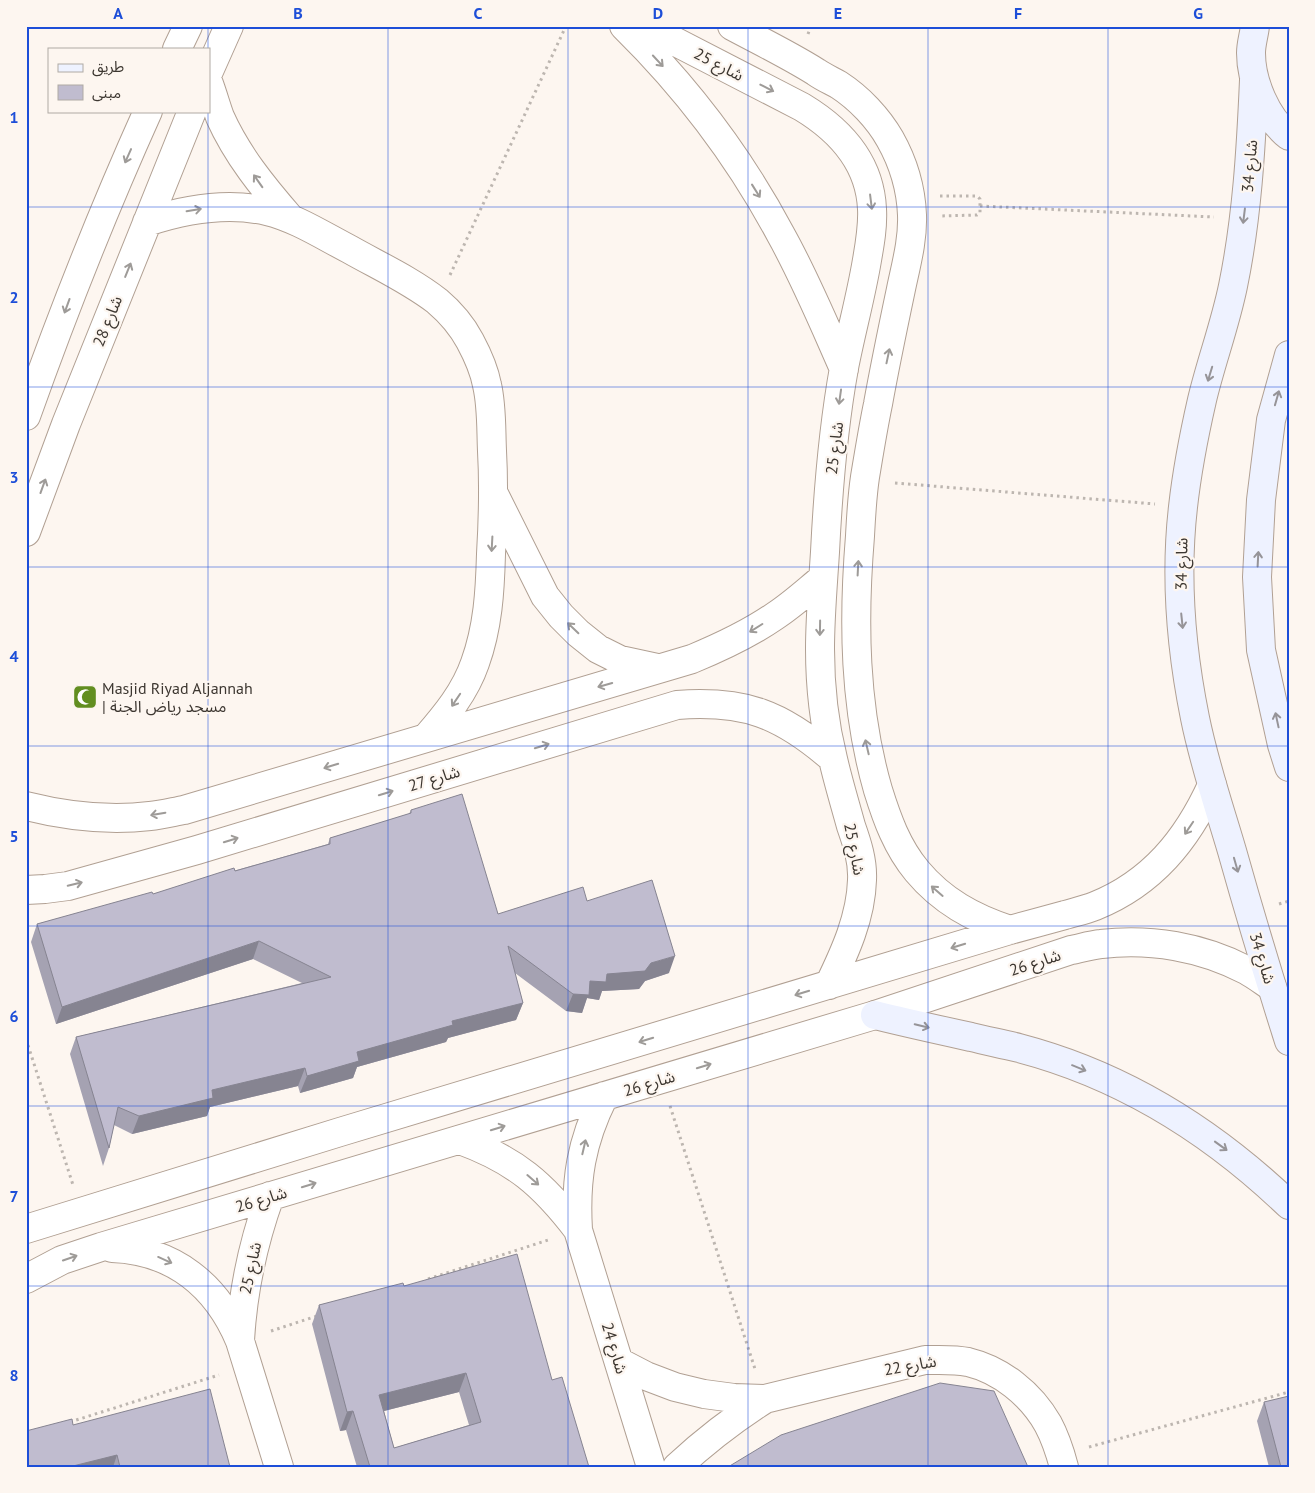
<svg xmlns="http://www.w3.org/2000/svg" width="1315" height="1493" viewBox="0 0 1315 1493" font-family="'PT Sans','Noto Sans Arabic',sans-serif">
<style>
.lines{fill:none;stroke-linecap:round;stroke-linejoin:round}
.street-casing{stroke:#b1a093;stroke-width:30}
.secondary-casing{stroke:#b1a093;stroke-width:30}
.path{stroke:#bdb6b0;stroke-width:3;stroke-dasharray:2.5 4;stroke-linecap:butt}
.street{stroke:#fff;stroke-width:28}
.secondary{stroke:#eef2ff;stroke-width:28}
.wall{fill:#a5a2b2;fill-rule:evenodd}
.shaded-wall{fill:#868491}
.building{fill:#c0bccf;stroke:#868491;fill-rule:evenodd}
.oneway{stroke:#9e9b98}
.oneway2{stroke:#969498}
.grid{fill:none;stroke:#1d4ed8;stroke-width:1;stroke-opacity:0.55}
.labels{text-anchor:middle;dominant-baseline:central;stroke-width:4.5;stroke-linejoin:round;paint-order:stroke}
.street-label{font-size:16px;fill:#3d3731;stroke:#fdf6f0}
.poi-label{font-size:16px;fill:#3d3731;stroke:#fdf6f0;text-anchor:start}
.neatline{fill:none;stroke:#1d4ed8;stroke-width:2}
.grid-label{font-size:16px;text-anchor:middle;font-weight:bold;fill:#1d4ed8}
</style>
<rect width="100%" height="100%" fill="#fdf6f0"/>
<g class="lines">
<defs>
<path id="street" d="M 624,26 C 686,87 740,158 781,235 C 805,278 824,324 844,369
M 645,26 L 802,107 C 840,130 870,163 872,209 C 873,226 870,243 867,260 C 861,296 851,332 844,368 C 833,429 828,491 825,552 C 823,584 820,617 820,649 C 820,685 824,723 833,759 C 838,781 845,804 851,826 C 857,843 863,861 862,880 C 861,917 845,952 829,985
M 732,26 C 760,41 789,55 816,72 C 823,77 832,81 839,85 C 859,98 878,118 890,139 C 903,162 911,189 912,215 C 913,240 906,265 901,289 C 893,327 885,365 878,404 C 873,428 869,453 865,477 C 862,497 861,517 860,536 C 853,621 854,707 878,790 C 887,819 897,847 917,871 C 942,901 973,918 1010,930
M 177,49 L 188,26
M 209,71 L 229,26
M 209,84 C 213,95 216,106 220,117 C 237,155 263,187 290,218
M 147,222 C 186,209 226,202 267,211 C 296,218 322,235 349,249 C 379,266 410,280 437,301 C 450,312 462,326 470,341 C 477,354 484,369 487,385 C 492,406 491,429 492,451 C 494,486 493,520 491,554 C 490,591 488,627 475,663 C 465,692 446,715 426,738
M 26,416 C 63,312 103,211 148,111
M 495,496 L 545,596 L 561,616 L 578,633 L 598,649 L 620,660 L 657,668
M 26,532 L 66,424 L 192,111
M 26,806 C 66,816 108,821 150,816 C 161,815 173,812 184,810 L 692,659 C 721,647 749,634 775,616 C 792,605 807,591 823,578
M 26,890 L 45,889 L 68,886 L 197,850 L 677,705 C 745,700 781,714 832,758
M 604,1096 C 581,1142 575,1180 578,1230 L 651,1467
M 460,1140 C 515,1160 543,1184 578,1230
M 26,1229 L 340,1132 L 1010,930 C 1028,925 1047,920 1065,915 C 1075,912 1085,910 1095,906 C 1152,883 1187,840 1212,785
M 112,1248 C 174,1250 217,1286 240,1341 L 279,1467
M 26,1279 L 62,1260 L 101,1247 L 875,1015 L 1071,950 C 1081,948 1091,945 1101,944 C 1150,938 1202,947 1246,970 C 1255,975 1263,981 1272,987
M 240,1340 C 243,1290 253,1243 270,1196
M 619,1362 L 646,1376 L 675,1387 L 704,1394 L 734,1398 L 765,1399 L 925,1360 C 939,1360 954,1359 968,1362 C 1001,1370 1031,1394 1048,1424 C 1055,1437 1060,1452 1064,1467
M 677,1467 C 706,1440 732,1420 765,1399"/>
<path id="secondary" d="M 1255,26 C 1254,35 1251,44 1251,53 C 1251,81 1266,118 1289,136
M 1254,80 C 1251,149 1247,218 1233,286 C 1225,325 1211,362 1202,400 C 1194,435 1187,471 1183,507 C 1175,577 1181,649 1195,718 C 1204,763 1219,807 1232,851 C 1250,915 1269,978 1289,1041
M 1289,355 L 1271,420 L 1261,500 L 1257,577 L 1261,650 L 1282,745 L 1289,767
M 875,1015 C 907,1023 939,1030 971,1037 C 987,1041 1003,1044 1019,1048 C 1122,1075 1213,1132 1289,1205"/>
</defs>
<use href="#street" class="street-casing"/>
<use href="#secondary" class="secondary-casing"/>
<path class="path" d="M 808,34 L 811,26
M 940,196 L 977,196 L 980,199 L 980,213 L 977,215 L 940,216
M 980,206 L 1214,217
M 450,275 L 566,26
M 895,483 L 1155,504
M 1279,904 L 1289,901
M 26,1039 L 73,1185
M 670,1106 L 755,1369
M 428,1279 L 548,1240
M 271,1331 L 317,1316
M 70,1422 L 219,1375
M 1089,1447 L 1289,1392"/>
<use href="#street" class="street"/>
<use href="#secondary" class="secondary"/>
</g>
<path class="wall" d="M 411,810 L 498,914 L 587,901 L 669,973 L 645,981 L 639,989 L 602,991 L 599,1000 L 587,998 L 582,1013 L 566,1011 L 515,973 L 523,1003 L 516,1020 L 448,1038 L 446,1042 L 357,1067 L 353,1078 L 300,1093 L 298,1086 L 210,1107 L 207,1116 L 132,1134 L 114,1125 L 109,1148 L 103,1166 L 70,1054 L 76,1037 L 302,983 L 253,959 L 56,1024 L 31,942 L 37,924 L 153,894 L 328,844 L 330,838 L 409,814 Z
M 404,1286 L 552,1380 L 589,1467 L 357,1467 L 346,1430 L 340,1431 L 312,1324 L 319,1305 ZM 459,1392 L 469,1425 L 394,1448 L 384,1411 Z
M 1264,1402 L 1289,1467 L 1269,1467 L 1257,1421 Z
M 73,1425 L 230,1467 L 26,1467 Z"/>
<path class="shaded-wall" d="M 259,941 L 253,959 L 56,1024 L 62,1007 Z
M 675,956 L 669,973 L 645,981 L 639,989 L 602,991 L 599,1000 L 587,998 L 582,1013 L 566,1011 L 573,994 L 590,981 L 607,974 L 651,963 Z
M 523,1003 L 516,1020 L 448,1038 L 446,1042 L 357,1067 L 353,1078 L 300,1093 L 307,1076 L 357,1052 L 452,1021 Z
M 305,1068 L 298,1086 L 210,1107 L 207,1116 L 132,1134 L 139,1116 L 212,1090 Z
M 466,1373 L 459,1392 L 372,1414 L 379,1395 Z
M 353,1411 L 346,1430 L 340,1431 L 347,1412 Z
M 117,1455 L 113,1467 L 69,1467 Z"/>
<path class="building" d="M 462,794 L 498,914 L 583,887 L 587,901 L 652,880 L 675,956 L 651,963 L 645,971 L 607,974 L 606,982 L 590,981 L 589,995 L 573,994 L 508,946 L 523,1003 L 452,1021 L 453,1025 L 357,1052 L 359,1061 L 307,1076 L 305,1068 L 212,1090 L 213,1098 L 139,1116 L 118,1107 L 109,1148 L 76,1037 L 331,977 L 259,941 L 62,1007 L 37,924 L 152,892 L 153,894 L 234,868 L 235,871 L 330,844 L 330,838 L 411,813 L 411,810 Z
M 517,1254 L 552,1380 L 562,1377 L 589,1467 L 370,1467 L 353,1411 L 347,1412 L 319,1305 L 403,1283 L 404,1286 ZM 466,1373 L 481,1422 L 394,1448 L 379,1395 Z
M 940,1383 L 994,1391 L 1028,1467 L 728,1467 L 781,1435 Z
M 210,1389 L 230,1467 L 120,1467 L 117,1455 L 69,1467 L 26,1467 L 26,1431 L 72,1419 L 73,1425 Z
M 1289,1396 L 1289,1467 L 1281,1467 L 1264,1402 Z"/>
<defs><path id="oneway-shaft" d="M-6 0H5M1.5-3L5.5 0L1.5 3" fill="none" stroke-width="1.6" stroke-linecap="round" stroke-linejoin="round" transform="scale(1.25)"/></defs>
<g class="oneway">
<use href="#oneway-shaft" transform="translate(658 61) rotate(47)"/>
<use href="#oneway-shaft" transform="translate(767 88) rotate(27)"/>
<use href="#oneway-shaft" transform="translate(128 156) rotate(114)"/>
<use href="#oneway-shaft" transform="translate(258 181) rotate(-125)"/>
<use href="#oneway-shaft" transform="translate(756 191) rotate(58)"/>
<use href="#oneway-shaft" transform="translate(871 202) rotate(83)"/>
<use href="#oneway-shaft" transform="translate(194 210) rotate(-9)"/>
<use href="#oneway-shaft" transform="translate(128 270) rotate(-68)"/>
<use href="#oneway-shaft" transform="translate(67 306) rotate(110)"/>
<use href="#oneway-shaft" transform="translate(888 356) rotate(-78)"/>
<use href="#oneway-shaft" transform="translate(840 397) rotate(98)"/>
<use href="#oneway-shaft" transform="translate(43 486) rotate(-70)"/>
<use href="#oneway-shaft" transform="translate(492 544) rotate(93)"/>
<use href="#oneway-shaft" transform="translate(858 568) rotate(-87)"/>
<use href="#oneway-shaft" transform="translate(573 628) rotate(-136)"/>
<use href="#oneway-shaft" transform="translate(756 628) rotate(148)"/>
<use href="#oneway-shaft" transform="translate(820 628) rotate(91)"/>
<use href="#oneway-shaft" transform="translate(605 685) rotate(164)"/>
<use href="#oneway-shaft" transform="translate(456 700) rotate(124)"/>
<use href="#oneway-shaft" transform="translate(542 746) rotate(-17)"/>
<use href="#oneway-shaft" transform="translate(867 747) rotate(-103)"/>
<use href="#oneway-shaft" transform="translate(331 766) rotate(163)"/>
<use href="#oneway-shaft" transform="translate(386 793) rotate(-17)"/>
<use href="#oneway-shaft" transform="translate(158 814) rotate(170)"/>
<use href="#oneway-shaft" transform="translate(1189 828) rotate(124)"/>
<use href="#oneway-shaft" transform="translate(231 840) rotate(-17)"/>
<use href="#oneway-shaft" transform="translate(75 884) rotate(-13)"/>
<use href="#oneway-shaft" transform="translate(937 891) rotate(-139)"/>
<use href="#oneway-shaft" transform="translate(958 946) rotate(163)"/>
<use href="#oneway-shaft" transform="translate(802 993) rotate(163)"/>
<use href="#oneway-shaft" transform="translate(646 1040) rotate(163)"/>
<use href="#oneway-shaft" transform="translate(704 1066) rotate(-17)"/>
<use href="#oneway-shaft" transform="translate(498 1128) rotate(-17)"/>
<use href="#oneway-shaft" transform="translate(584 1147) rotate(-77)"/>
<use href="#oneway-shaft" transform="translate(533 1180) rotate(41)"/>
<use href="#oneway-shaft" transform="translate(309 1185) rotate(-17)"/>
<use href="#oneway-shaft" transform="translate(70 1258) rotate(-19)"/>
<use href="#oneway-shaft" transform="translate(165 1260) rotate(24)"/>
</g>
<g class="oneway2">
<use href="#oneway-shaft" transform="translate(1244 216) rotate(97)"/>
<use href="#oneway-shaft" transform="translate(1210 374) rotate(107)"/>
<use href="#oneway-shaft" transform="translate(1277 398) rotate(-74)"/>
<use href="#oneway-shaft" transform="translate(1258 559) rotate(-87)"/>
<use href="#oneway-shaft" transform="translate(1182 621) rotate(84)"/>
<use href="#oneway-shaft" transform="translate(1277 720) rotate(-102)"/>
<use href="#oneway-shaft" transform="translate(1236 865) rotate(74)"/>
<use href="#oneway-shaft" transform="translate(922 1026) rotate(13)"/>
<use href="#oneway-shaft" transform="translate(1079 1068) rotate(22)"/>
<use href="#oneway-shaft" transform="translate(1221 1146) rotate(36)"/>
</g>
<path class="grid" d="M 208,26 L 208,49M 388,26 L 388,1467M 568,26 L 568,1467M 748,26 L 748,1467M 928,26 L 928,1467M 1108,26 L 1108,1467M 208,111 L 208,1467M 26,207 L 1289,207M 26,387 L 1289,387M 26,567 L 1289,567M 26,746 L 1289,746M 26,926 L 1289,926M 26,1106 L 1289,1106M 26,1286 L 1289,1286"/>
<defs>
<symbol id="mosque-square" viewBox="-11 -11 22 22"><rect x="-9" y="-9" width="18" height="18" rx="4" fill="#628e20" stroke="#fdf6f0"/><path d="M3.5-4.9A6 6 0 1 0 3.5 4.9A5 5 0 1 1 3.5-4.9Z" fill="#fff"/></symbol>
</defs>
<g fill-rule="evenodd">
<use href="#mosque-square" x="71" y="683" width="28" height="28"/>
</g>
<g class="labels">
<g class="street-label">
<text transform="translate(719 64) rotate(27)">شارع 25</text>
<text transform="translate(1249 166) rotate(-85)">شارع 34</text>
<text transform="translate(107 321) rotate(-68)">شارع 28</text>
<text transform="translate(834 448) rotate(-83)">شارع 25</text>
<text transform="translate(1181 564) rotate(-89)">شارع 34</text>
<text transform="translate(434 778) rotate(-17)">شارع 27</text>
<text transform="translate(855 849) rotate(79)">شارع 25</text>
<text transform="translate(1263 958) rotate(73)">شارع 34</text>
<text transform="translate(1035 962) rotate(-18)">شارع 26</text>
<text transform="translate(649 1083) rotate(-17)">شارع 26</text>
<text transform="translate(261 1199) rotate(-17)">شارع 26</text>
<text transform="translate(250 1268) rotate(-78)">شارع 25</text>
<text transform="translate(615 1348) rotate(73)">شارع 24</text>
<text transform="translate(910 1365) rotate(-10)">شارع 22</text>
</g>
<g class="poi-label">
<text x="102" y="688">Masjid Riyad Aljannah<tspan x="102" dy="18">| مسجد رياض الجنة</tspan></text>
</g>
</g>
<rect width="1315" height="1493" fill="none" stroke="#fdf6f0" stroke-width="55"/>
<rect x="48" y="48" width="162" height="65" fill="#fdf6f0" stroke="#b0aaa4"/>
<rect x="58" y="64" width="25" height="8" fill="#eef2ff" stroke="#b0aaa4"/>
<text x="92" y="72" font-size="15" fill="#3d3731">طريق</text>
<rect x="58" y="85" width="25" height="15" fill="#c0bccf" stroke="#b0aaa4"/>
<text x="92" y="98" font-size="15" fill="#3d3731">مبنى</text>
<rect x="28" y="28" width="1260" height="1438" class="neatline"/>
<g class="grid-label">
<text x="118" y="19">A</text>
<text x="298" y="19">B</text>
<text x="478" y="19">C</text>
<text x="658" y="19">D</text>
<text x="838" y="19">E</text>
<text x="1018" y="19">F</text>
<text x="1198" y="19">G</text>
<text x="14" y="123">1</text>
<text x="14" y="303">2</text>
<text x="14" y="483">3</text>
<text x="14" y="662">4</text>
<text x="14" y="842">5</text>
<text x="14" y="1022">6</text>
<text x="14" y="1202">7</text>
<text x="14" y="1381">8</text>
</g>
</svg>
